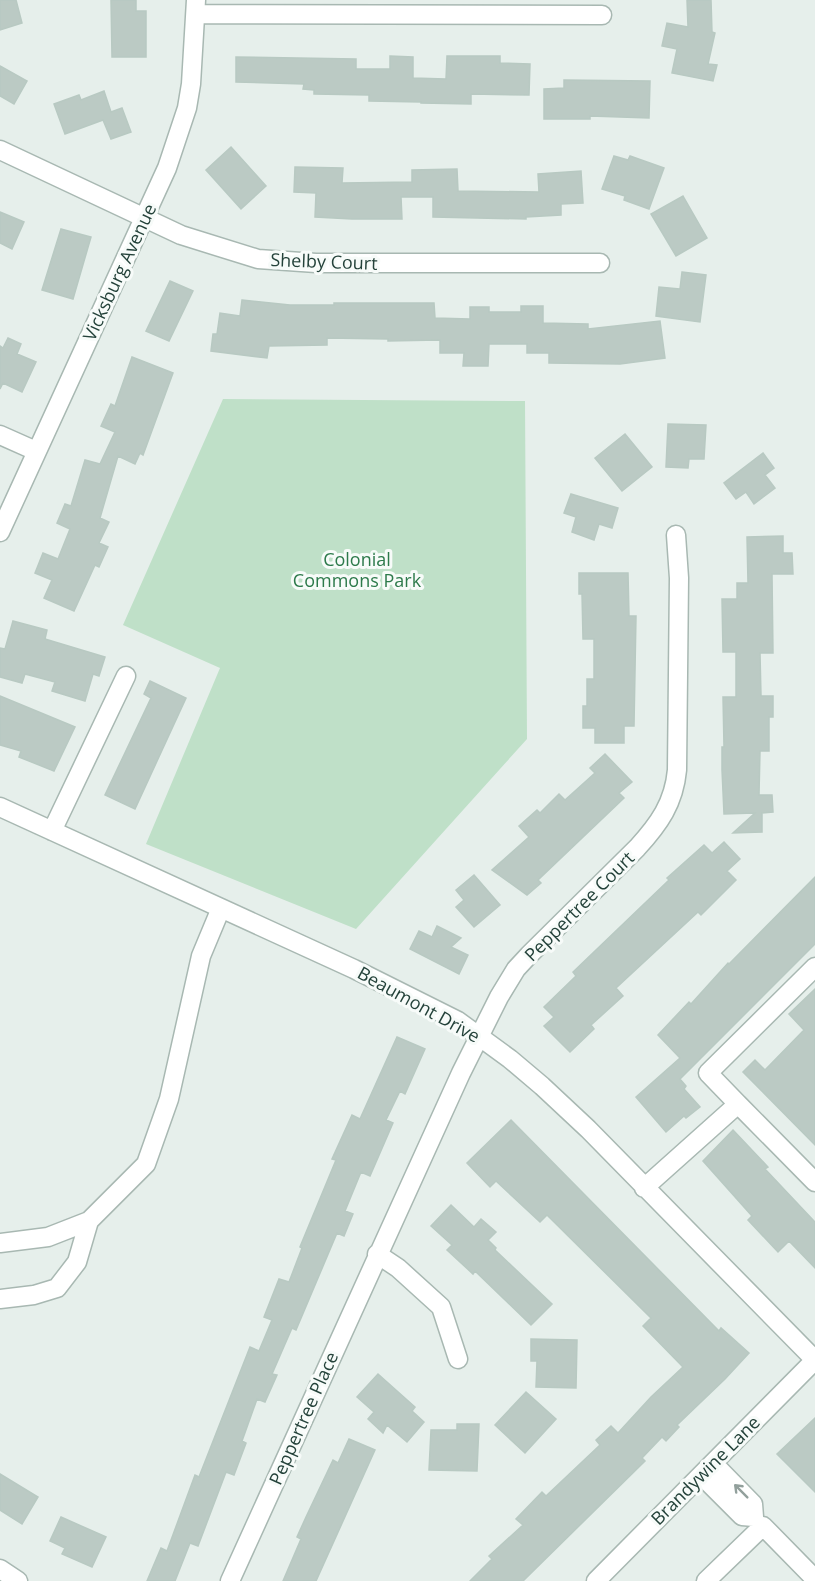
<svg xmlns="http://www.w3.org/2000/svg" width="815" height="1581" viewBox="0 0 815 1581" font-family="'Open Sans',sans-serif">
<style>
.green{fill:#bfe0c8}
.building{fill:#bbcac4;stroke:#b8c9c2;stroke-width:1.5}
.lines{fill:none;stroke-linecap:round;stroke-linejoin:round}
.minor-casing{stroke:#a8b8b2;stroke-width:21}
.minor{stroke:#fff;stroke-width:18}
.oneway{stroke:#92a09c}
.labels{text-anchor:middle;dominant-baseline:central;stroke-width:6;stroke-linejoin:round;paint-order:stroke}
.street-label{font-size:18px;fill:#24423a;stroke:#f7fbf9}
.park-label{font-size:18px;fill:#2d7a4b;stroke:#f7fbf9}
</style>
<rect width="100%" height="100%" fill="#e6efeb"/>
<path class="green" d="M 223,399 L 525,401 L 527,739 L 356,929 L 146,844 L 220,668 L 123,625 Z"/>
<path class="building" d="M 0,0 L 16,0 L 22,23 L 0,30 Z
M 111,0 L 136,0 L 136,11 L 146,11 L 146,57 L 112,57 Z
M 687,0 L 711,0 L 712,32 L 715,33 L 708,64 L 717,65 L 713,81 L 672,73 L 677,49 L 662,46 L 667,23 L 688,27 Z
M 390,56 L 413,57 L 413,78 L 446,79 L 447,56 L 500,56 L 500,63 L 530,64 L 529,95 L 471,94 L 471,104 L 421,103 L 421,102 L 369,101 L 369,95 L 314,94 L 314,90 L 303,89 L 304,84 L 236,82 L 236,57 L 356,59 L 356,69 L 390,69 Z
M 0,66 L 27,81 L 14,104 L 0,96 Z
M 564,80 L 650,81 L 649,118 L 590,116 L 590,119 L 544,119 L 544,89 L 564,88 Z
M 104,91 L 111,112 L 122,108 L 131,132 L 111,139 L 103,120 L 65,134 L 54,104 L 79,95 L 81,100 Z
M 231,147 L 266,186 L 241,209 L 206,170 Z
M 614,156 L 628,160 L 630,156 L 664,168 L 649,209 L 624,200 L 625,196 L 602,189 Z
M 295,167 L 343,168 L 342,183 L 412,182 L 412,170 L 457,169 L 458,191 L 539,192 L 538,174 L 581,171 L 583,203 L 561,204 L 561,215 L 526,217 L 526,219 L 433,217 L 433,197 L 401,197 L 402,219 L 352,219 L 315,217 L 316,193 L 294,192 Z
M 683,196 L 707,238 L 676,256 L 651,214 Z
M 0,212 L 24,222 L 12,249 L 0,243 Z
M 61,229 L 91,237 L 73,299 L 42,290 Z
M 682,272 L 706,275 L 700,322 L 656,316 L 659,287 L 680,289 Z
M 170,281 L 193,291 L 169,341 L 146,331 Z
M 242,300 L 290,305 L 334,305 L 334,303 L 434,303 L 435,318 L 470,319 L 470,307 L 489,307 L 489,312 L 521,312 L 521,306 L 543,306 L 543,323 L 588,324 L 588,329 L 660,321 L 665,358 L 620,364 L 549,363 L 549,353 L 527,353 L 527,344 L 489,344 L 488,366 L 463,366 L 464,353 L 440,353 L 440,340 L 388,341 L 388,339 L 327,338 L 327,345 L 269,346 L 267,358 L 211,351 L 213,334 L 217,334 L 220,313 L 240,316 Z
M 8,338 L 21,344 L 17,354 L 36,362 L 22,392 L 3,383 L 0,389 L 0,346 L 3,348 Z
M 132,357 L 173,373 L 143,455 L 140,453 L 135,464 L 118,456 L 100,518 L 109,522 L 99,543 L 108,547 L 99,567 L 95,565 L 74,611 L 44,598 L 52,580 L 35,573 L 43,553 L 58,559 L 70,529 L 57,523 L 65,504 L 71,506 L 85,460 L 100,464 L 115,432 L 101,426 L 111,404 L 115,406 Z
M 668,424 L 706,425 L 704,459 L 689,459 L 688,468 L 666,467 Z
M 625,434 L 652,467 L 622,491 L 595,458 Z
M 763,453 L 774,468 L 765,475 L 775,488 L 754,504 L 746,492 L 736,499 L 724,483 Z
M 571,494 L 618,508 L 612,528 L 599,524 L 594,540 L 572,532 L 576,517 L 564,513 Z
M 783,536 L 783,553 L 792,553 L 793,574 L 772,574 L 773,653 L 760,653 L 761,696 L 773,696 L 773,717 L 769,717 L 769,751 L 760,751 L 759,795 L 772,795 L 773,812 L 762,813 L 762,832 L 733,833 L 755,813 L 724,814 L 722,770 L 722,747 L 724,747 L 723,697 L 736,697 L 736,652 L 723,652 L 722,599 L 737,599 L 737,583 L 748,583 L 747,537 Z
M 579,573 L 628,573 L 629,616 L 636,616 L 634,726 L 624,726 L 624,743 L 595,743 L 595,728 L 583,728 L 583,706 L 587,706 L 587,679 L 594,679 L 594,639 L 583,639 L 582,594 L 579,594 Z
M 13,621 L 47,630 L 45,639 L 105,657 L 99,676 L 93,674 L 85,701 L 52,691 L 55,682 L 25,674 L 22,683 L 0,677 L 0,648 L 5,649 Z
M 150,681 L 186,698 L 135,809 L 105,795 L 151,698 L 144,694 Z
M 0,696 L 75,727 L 54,771 L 19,757 L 21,751 L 0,745 Z
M 605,754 L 632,782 L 619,793 L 624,798 L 538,880 L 541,883 L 527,895 L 492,870 L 529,837 L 519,826 L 537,810 L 540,813 L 559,794 L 565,800 L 595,773 L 590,768 Z
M 724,842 L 740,859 L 727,871 L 736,880 L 701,915 L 698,912 L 616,988 L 623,996 L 591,1025 L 594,1029 L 570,1052 L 544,1026 L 554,1017 L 544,1007 L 576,976 L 573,972 L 669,880 L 667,878 L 704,845 L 712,853 Z
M 474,875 L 500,905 L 474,927 L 456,907 L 464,900 L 456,890 Z
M 815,877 L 815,944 L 680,1079 L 686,1086 L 684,1089 L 700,1107 L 686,1118 L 684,1116 L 666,1132 L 636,1097 L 680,1058 L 658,1035 L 689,1002 L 691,1004 L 728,963 L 729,964 Z
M 437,926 L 461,938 L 451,947 L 468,955 L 459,974 L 410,949 L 419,931 L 432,937 Z
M 815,989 L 815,1145 L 743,1072 L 755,1060 L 765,1070 L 804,1030 L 789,1014 Z
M 397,1037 L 425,1049 L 405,1094 L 400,1091 L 386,1120 L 393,1123 L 370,1176 L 361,1172 L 345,1211 L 353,1214 L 344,1236 L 337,1233 L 296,1330 L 292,1328 L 272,1374 L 277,1375 L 265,1402 L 257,1399 L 242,1441 L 246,1443 L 234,1475 L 226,1472 L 198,1546 L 190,1543 L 175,1581 L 147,1581 L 161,1548 L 167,1551 L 195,1475 L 199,1477 L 250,1347 L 259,1351 L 272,1320 L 264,1317 L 279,1279 L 289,1282 L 302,1248 L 300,1247 L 336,1160 L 332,1159 L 352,1115 L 360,1119 Z
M 511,1120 L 719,1331 L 721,1328 L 749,1353 L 725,1379 L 677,1425 L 679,1427 L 666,1441 L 662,1437 L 642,1458 L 645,1461 L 523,1581 L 470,1581 L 492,1559 L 489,1556 L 523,1525 L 516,1519 L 542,1492 L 546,1496 L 600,1445 L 596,1440 L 611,1426 L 618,1433 L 651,1397 L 683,1367 L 643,1326 L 651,1318 L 547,1215 L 540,1222 L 496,1181 L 490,1187 L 467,1163 Z
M 733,1130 L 768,1167 L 765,1169 L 815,1222 L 815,1268 L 789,1241 L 778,1252 L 748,1220 L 752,1216 L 703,1161 Z
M 451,1205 L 474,1227 L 481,1219 L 496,1232 L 488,1240 L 496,1248 L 495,1250 L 552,1304 L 531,1325 L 475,1271 L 473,1274 L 447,1250 L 452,1245 L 431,1226 Z
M 531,1339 L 577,1340 L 576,1388 L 536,1387 L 537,1361 L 531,1361 Z
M 378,1374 L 415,1407 L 412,1411 L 424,1422 L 407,1442 L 387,1425 L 383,1433 L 368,1419 L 374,1412 L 357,1397 Z
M 526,1392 L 556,1419 L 525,1453 L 495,1425 Z
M 815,1418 L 815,1492 L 777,1454 Z
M 457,1424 L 479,1424 L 477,1471 L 429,1470 L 431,1430 L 457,1430 Z
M 349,1439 L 375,1450 L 316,1581 L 283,1581 L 301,1539 L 297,1537 L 306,1517 L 333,1460 L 338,1463 Z
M 0,1474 L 38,1497 L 22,1524 L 0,1510 Z
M 61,1517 L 106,1537 L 92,1567 L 62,1554 L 65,1548 L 50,1541 Z"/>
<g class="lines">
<defs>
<path id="minor" d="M 196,14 L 602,15
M 0,150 L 181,235 L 258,259 L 316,263 L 600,263
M 0,435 L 36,451
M 0,532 L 167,168 L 187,108 L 191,84 L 196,0
M 0,807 L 354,969 L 458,1021 L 510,1059 L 542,1086 L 588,1129 L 815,1360 L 596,1581
M 52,831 L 126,676
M 738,1104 L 815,1182
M 644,1188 L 738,1104 L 708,1073 L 815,967
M 0,1243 L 48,1237 L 89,1221 L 146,1164 L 169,1099 L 201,956 L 221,908
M 377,1254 L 398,1268 L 441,1307 L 458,1359
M 0,1299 L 34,1295 L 57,1288 L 77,1262 L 89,1221
M 701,1475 L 742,1516 L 754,1517 L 753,1504 L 713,1463
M 0,1569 L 18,1581
M 230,1581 L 461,1073 L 499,997 L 516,969 L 529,955 L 637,848 C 659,824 674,803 677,770 L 679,578 L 676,535
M 706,1581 L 763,1526 L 815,1579"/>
</defs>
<use href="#minor" class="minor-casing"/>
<use href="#minor" class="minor"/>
</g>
<defs><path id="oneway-shaft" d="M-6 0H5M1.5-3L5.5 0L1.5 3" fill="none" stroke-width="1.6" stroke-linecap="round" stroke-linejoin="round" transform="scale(1.5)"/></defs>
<use class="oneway" href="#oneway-shaft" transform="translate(741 1491) rotate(-135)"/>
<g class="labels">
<g class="street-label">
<text transform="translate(324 261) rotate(2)">Shelby Court</text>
<text transform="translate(119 272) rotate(-65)">Vicksburg Avenue</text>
<text transform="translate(579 906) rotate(-45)">Peppertree Court</text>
<text transform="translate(419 1004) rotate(29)">Beaumont Drive</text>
<text transform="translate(303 1418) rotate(-66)">Peppertree Place</text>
<text transform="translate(705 1470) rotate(-45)">Brandywine Lane</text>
</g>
<g class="park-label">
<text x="357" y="559">Colonial<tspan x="357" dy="21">Commons Park</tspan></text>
</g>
</g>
</svg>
